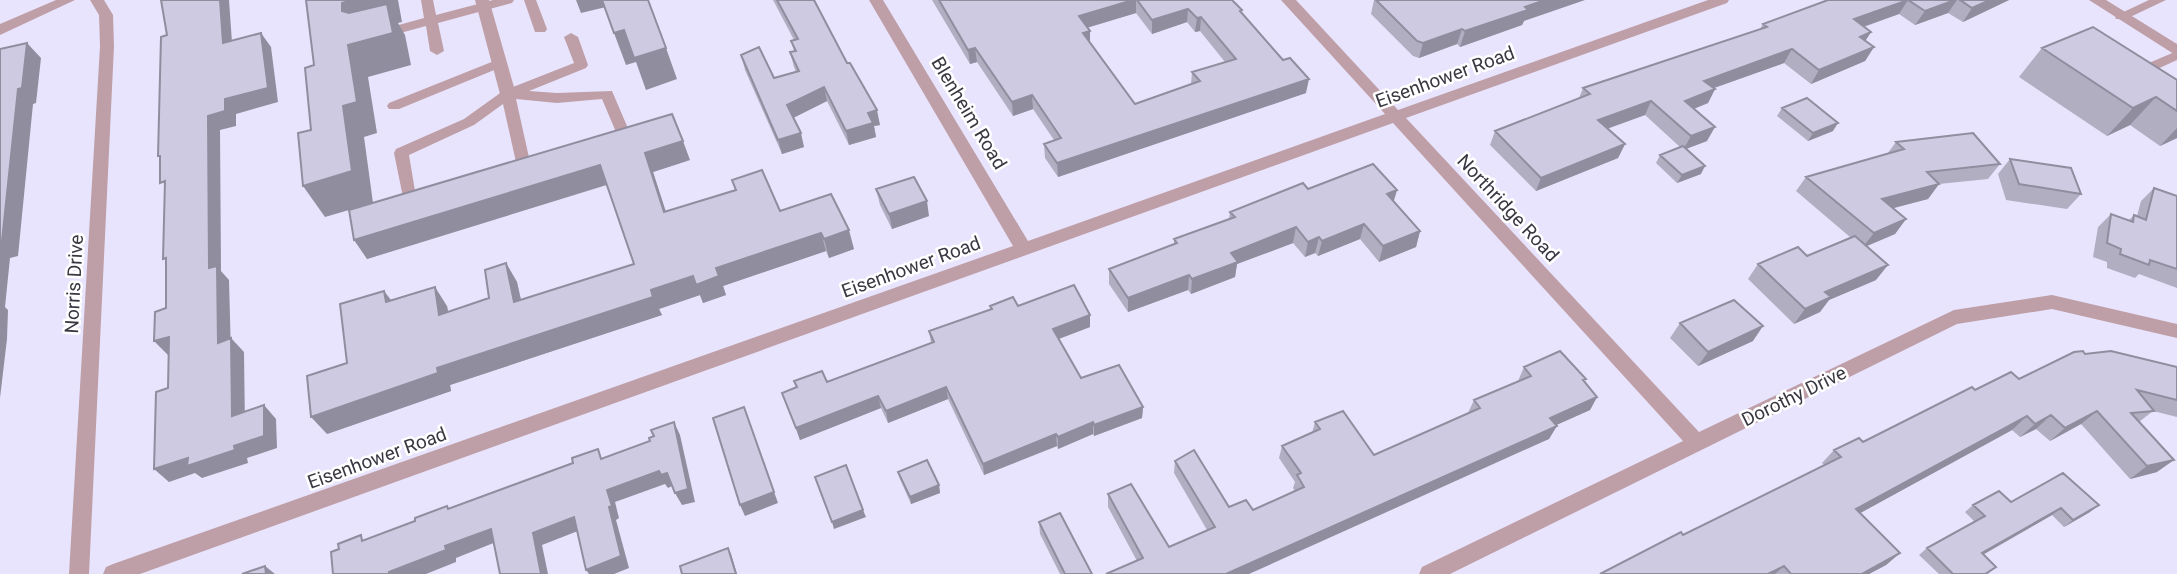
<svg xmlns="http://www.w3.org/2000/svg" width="2177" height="574" viewBox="0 0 2177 574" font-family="Roboto,sans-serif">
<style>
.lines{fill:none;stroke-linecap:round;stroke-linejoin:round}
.lane{fill:#be9fa7;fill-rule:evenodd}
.street{fill:#be9fa7;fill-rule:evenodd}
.wall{fill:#b1aec2;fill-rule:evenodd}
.shaded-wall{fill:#908d9e}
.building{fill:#cecae2;stroke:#908d9e;stroke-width:2}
.labels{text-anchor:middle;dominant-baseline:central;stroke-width:5;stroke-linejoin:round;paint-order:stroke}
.street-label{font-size:19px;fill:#393741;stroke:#fff}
</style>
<rect width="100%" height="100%" fill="#e9e4fd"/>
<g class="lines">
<path class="lane" d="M 421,0 L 433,0 L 436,15 L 493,0 L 514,0 L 512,3 L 438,23 L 444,51 L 437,55 L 430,51 L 426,26 L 382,38 L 377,37 L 377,31 L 424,18 Z
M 524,0 L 536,0 L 547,29 L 545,32 L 535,32 Z
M 2149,0 L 2166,0 L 2126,19 L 2116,19 L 2115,16 Z
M 571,33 L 578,37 L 588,65 L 586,68 L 529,91 L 557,93 L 612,91 L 633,140 L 631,144 L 621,144 L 602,99 L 557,103 L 516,99 L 532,171 L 530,175 L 520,175 L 518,171 L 503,104 L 474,125 L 409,155 L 417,203 L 410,208 L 405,207 L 394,153 L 396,149 L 464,119 L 503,91 L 574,63 L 564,37 Z
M 2177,51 L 2177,60 L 2140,77 L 2135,78 L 2128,74 L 2130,71 Z
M 499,59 L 506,63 L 504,66 L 399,109 L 389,109 L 387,106 L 389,103 Z"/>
<path class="street" d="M 56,0 L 75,0 L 0,35 L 0,24 Z
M 90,0 L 104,0 L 113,15 L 114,46 L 89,574 L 69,574 L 100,46 L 99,15 Z
M 475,0 L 489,0 L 516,94 L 513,98 L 503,98 L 500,94 Z
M 869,0 L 883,0 L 1028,241 L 1385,114 L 1281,0 L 1296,0 L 1398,110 L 1708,0 L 1729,0 L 1727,3 L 1406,118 L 1699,432 L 1954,310 L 2052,295 L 2177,324 L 2177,338 L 2052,309 L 1957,324 L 1450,574 L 1419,574 L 1422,567 L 1683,441 L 1393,123 L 140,574 L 103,574 L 106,567 L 113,564 L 1013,246 Z
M 2089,0 L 2106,0 L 2177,44 L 2177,56 Z"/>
</g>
<path class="wall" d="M 773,0 L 814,0 L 880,125 L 874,126 L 876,137 L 849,145 L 827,101 L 793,118 L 804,147 L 782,154 L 745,70 L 741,55 L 774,78 L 796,72 L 794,67 L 790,52 L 794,51 L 791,41 L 794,40 Z
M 932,0 L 1232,0 L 1242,10 L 1242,13 L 1306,93 L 1058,177 L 1045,158 L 1044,144 L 1054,140 L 1033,109 L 1013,116 L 977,62 L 970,64 ZM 1136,13 L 1152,34 L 1187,22 L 1195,32 L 1200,31 L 1225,62 L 1192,72 L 1191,84 L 1135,104 L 1090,42 L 1087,28 Z
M 1374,0 L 1409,0 L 1524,21 L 1522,25 L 1460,47 L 1457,44 L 1419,58 L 1413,56 L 1371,14 Z
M 1828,0 L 2009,0 L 1963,22 L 1948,13 L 1915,25 L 1899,14 L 1864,27 L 1871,32 L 1865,41 L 1874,47 L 1865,61 L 1811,84 L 1784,63 L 1714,88 L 1715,89 L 1708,103 L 1694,109 L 1707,141 L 1686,149 L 1701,174 L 1677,183 L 1656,163 L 1660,155 L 1680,147 L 1645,115 L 1607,129 L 1625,144 L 1618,158 L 1536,191 L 1490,145 L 1495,131 L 1579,98 L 1583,88 L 1760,29 L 1763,24 Z
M 2042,48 L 2177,80 L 2177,138 L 2160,146 L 2130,125 L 2107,136 L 2019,77 Z
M 1782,108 L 1833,131 L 1808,141 L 1777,116 Z
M 1896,142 L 2000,164 L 1988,179 L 1939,184 L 1928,199 L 1893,208 L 1906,219 L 1895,234 L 1867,246 L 1876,280 L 1829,300 L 1820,312 L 1794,324 L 1748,279 L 1758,264 L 1807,256 L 1850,237 L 1796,191 L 1806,177 L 1887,154 Z
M 2010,159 L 2081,194 L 2067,209 L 2006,200 L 1998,174 Z
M 690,160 L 653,172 L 666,212 L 735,190 L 732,180 L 780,211 L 854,249 L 829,258 L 826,251 L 723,286 L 726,295 L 703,303 L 700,295 L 659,309 L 662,315 L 450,385 L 451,391 L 327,434 L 347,363 L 391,301 L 447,306 L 448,312 L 489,298 L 506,263 L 517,282 L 521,299 L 634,264 L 607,185 L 367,259 L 349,210 Z
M 2154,188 L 2177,196 L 2177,288 L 2139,274 L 2135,278 L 2107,268 L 2107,262 L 2093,257 L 2098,227 L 2111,214 L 2129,220 L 2134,215 L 2137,216 L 2141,201 Z
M 876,189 L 929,216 L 892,229 L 880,205 Z
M 1308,189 L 1397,190 L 1394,201 L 1420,231 L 1416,247 L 1379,262 L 1360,239 L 1318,256 L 1315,253 L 1305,257 L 1293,243 L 1237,264 L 1235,277 L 1191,294 L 1188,290 L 1128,312 L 1109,284 L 1109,269 L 1174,244 L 1174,239 L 1229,219 L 1230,212 Z
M 990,306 L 1018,306 L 1090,315 L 1090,327 L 1059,339 L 1081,378 L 1143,407 L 1142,418 L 1094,436 L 1093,434 L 1058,449 L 1057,446 L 984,475 L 948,399 L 888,423 L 881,408 L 800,440 L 782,393 L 796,388 L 827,382 L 931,343 L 929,331 L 990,309 Z
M 1680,323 L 1753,341 L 1698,366 L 1670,338 Z
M 2085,354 L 2177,367 L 2177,417 L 2153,411 L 2139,422 L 2157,472 L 2130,479 L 2081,424 L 2050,441 L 2036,429 L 2020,437 L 2012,430 L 1860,513 L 1900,553 L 1886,565 L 1869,574 L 1600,574 L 1683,535 L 1824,465 L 1822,463 L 1834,450 L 1863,442 L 1975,390 L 2019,379 Z
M 1524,367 L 1584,382 L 1597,397 L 1590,410 L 1556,425 L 1549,439 L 1137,561 L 1108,507 L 1108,494 L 1169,547 L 1207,530 L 1174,473 L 1175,461 L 1229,507 L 1253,510 L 1295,491 L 1293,488 L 1295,482 L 1279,458 L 1282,446 L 1312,433 L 1315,422 L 1374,455 L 1468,413 L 1474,400 L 1518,381 Z
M 898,472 L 939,485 L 940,493 L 911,504 L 900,479 Z
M 2011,502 L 2090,512 L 2064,527 L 2052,515 L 1983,555 L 1996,567 L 1988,574 L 1939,574 L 1919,555 L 1927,548 L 1975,522 L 1965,512 L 1973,505 Z
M 1039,522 L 1092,574 L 1060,574 L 1040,534 Z"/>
<path class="shaded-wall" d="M 220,0 L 229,0 L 233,57 L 223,43 Z
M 353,0 L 398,0 L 402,22 L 398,23 L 405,35 L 411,65 L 368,77 L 377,133 L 364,137 L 373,203 L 325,217 L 303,186 L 343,106 L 342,3 Z
M 576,0 L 603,0 L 606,7 L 581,13 Z
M 1133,0 L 1136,0 L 1136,13 L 1079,30 L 1079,16 Z
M 1545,0 L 1585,0 L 1524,21 L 1522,25 L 1460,47 L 1465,31 L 1525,7 Z
M 1908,0 L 1899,14 L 1845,33 L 1854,19 Z
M 1955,0 L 1957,0 L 1948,13 L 1915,25 L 1925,11 Z
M 1990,0 L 2009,0 L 1963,22 L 1972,8 Z
M 1188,9 L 1187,22 L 1152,34 L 1152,20 Z
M 1201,17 L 1200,31 L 1195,32 L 1197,18 Z
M 1462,29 L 1457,44 L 1419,58 L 1423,43 Z
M 624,30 L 666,48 L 677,79 L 646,90 L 636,62 L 626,65 L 614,33 Z
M 1090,31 L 1090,45 L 1083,33 Z
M 1871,32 L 1862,46 L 1860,37 Z
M 261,33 L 271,47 L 278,102 L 236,114 L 236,126 L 220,130 L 221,271 L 229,280 L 231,356 L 218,343 L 209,268 L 208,116 L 225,99 Z
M 27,43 L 41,58 L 36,103 L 33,104 L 18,256 L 10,258 L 5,307 L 8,310 L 7,339 L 0,398 L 0,241 L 18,89 Z
M 1874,47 L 1865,61 L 1811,84 L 1819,70 Z
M 975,48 L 977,62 L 970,64 L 968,50 Z
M 1792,49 L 1784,63 L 1697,94 L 1704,81 Z
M 1309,79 L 1306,93 L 1058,177 L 1057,163 Z
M 824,87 L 827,101 L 791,119 L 787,105 Z
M 1715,89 L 1708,103 L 1678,115 L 1685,101 Z
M 1032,95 L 1033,109 L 1013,116 L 1012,102 Z
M 2156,97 L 2130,125 L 2107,136 L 2133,108 Z
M 1651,101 L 1645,115 L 1592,134 L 1598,120 Z
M 877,110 L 880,125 L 874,126 L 876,137 L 849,145 L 846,131 L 868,113 Z
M 1838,123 L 1833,131 L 1808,141 L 1813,133 Z
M 1715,127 L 1707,141 L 1683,150 L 1691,136 Z
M 2177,128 L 2177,138 L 2160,146 Z
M 801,133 L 804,147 L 782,154 L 778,140 Z
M 683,141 L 690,160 L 653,172 L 672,231 L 664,212 L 645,153 Z
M 1625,144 L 1618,158 L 1536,191 L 1541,178 Z
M 600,165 L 609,184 L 367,259 L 354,240 Z
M 1705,166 L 1701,174 L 1677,183 L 1682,175 Z
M 1939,184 L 1928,199 L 1871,214 L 1882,199 Z
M 1397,190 L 1392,206 L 1387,194 Z
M 927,201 L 929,216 L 892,229 L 889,214 Z
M 1906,219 L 1895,234 L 1862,248 L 1874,233 Z
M 1364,224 L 1360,239 L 1318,256 L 1322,241 Z
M 1296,227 L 1293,243 L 1237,264 L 1235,277 L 1191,294 L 1192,279 L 1231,253 Z
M 849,230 L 854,249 L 829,258 L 824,239 Z
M 1420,231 L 1416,247 L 1379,262 L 1383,246 Z
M 821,233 L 826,251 L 723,286 L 726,295 L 703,303 L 700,295 L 659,309 L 662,315 L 450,385 L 451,391 L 327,434 L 311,417 L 437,368 L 651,290 Z
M 1319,237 L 1315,253 L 1305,257 L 1308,242 Z
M 506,263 L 517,282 L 525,320 L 514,302 Z
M 1888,265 L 1876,280 L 1829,300 L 1820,312 L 1794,324 L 1805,309 L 1825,292 Z
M 1189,275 L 1188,290 L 1128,312 L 1128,298 Z
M 435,287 L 447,306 L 452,333 L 439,315 Z
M 384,291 L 398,309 L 386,302 Z
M 1090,315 L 1090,327 L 1053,341 L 1053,329 Z
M 1763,326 L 1753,341 L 1698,366 L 1708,352 Z
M 169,337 L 183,350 L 168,355 L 154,341 Z
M 231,338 L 244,352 L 245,429 L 232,416 Z
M 946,387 L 948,399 L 888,423 L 886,411 Z
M 878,396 L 881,408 L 800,440 L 796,428 Z
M 1597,397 L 1590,410 L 1543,431 L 1550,418 Z
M 264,405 L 276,419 L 277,448 L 247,458 L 248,463 L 202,478 L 195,473 L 169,482 L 154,469 L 188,458 L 234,446 Z
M 744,407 L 778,503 L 745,516 L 740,505 Z
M 1143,407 L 1142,418 L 1094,436 L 1094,425 Z
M 2097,411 L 2081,424 L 2050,441 L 2065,428 Z
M 2051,415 L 2036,429 L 2020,437 L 2035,424 Z
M 2027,416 L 2012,430 L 1844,522 L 1856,509 Z
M 674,422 L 680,435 L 695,502 L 682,505 L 675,493 Z
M 1093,422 L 1093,434 L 1058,449 L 1058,437 Z
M 1557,426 L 1549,439 L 1249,574 L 1226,574 Z
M 1056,434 L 1057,446 L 984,475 L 983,464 Z
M 2174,460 L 2157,472 L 2130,479 L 2147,466 Z
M 659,471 L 667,473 L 674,485 L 668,488 L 665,484 L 615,502 L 619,518 L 616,520 L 629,568 L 614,574 L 589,574 L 586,570 L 609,507 L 607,490 Z
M 939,485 L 940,493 L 911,504 L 910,497 Z
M 2099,505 L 2090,512 L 2064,527 L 2073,520 Z
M 2061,508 L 2052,515 L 1973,560 L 1982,553 Z
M 863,510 L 866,517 L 834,529 L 832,522 Z
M 574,517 L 583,529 L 542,545 L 548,574 L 541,574 L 533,533 Z
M 491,529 L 501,540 L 456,558 L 456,562 L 426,574 L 389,574 L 389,572 L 445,546 Z
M 728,548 L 731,554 L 737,574 L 736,574 Z
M 1900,553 L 1886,565 L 1869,574 L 1862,574 Z
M 265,566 L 275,574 L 266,574 Z
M 1784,566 L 1775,574 L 1768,574 Z"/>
<path class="building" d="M 161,0 L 220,0 L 223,43 L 261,33 L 268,88 L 225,99 L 225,111 L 208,116 L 209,268 L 217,266 L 218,343 L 231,338 L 232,416 L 264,405 L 264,436 L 234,446 L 235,450 L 187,466 L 188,458 L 154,469 L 156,392 L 168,388 L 169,337 L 154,341 L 155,312 L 166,308 L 166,258 L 163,259 L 165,181 L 160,183 L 160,156 L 158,156 L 161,37 L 167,35 Z
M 306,0 L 353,0 L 342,3 L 342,11 L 349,13 L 387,4 L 393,33 L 348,45 L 357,102 L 343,106 L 352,171 L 303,186 L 298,133 L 311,130 L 305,68 L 314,65 Z
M 602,0 L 648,0 L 666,48 L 634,58 L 624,30 L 614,33 Z
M 777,0 L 814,0 L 847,63 L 850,63 L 877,110 L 868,113 L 873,123 L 846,131 L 824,87 L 787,105 L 801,133 L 778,140 L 741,55 L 759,47 L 774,78 L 799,71 L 790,52 L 796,51 L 791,41 L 798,39 Z
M 939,0 L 1133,0 L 1079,16 L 1090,31 L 1083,33 L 1135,104 L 1200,81 L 1192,72 L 1236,59 L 1201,17 L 1197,18 L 1188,9 L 1152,20 L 1137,0 L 1232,0 L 1242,10 L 1240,11 L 1283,60 L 1290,58 L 1309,79 L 1057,163 L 1044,144 L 1061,138 L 1032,95 L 1012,102 L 975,48 L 968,50 Z
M 1376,0 L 1545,0 L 1525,7 L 1528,10 L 1465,31 L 1462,29 L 1423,43 L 1417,41 Z
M 1828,0 L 1908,0 L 1854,19 L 1871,32 L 1860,37 L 1874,47 L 1819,70 L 1792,49 L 1704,81 L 1715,89 L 1685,101 L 1715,127 L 1691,136 L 1651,101 L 1598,120 L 1625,144 L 1541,178 L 1495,131 L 1590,94 L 1583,88 L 1767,27 L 1763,24 Z
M 1908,0 L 1955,0 L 1925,11 Z
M 1960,0 L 1990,0 L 1972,8 Z
M 2093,27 L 2177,80 L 2177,111 L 2156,97 L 2133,108 L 2042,48 Z
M 27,43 L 22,88 L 18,89 L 2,241 L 0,241 L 0,49 Z
M 1807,98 L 1838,123 L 1813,133 L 1782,108 Z
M 672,114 L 683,141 L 645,153 L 664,212 L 736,190 L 732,180 L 762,170 L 780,211 L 831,194 L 849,230 L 824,239 L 821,233 L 716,268 L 719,276 L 696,285 L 693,276 L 651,290 L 653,297 L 437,368 L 438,373 L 311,417 L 307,376 L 347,363 L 340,304 L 384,291 L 386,302 L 435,287 L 439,315 L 489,298 L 485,270 L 506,263 L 514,302 L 634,264 L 600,165 L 354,240 L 349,210 Z
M 1973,133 L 2000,164 L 1927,172 L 1939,184 L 1882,199 L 1906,219 L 1874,233 L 1806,177 L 1904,149 L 1896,142 Z
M 1683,146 L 1705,166 L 1682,175 L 1660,155 Z
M 2010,159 L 2071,168 L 2081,194 L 2019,184 Z
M 1373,164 L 1397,190 L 1387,194 L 1420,231 L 1383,246 L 1364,224 L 1322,241 L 1319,237 L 1308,242 L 1296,227 L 1231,253 L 1238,262 L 1192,279 L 1189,275 L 1128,298 L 1109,269 L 1177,243 L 1174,239 L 1235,217 L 1230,212 L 1303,183 L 1308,189 Z
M 914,177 L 927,201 L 889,214 L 876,189 Z
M 2154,188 L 2177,196 L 2177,269 L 2150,260 L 2149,265 L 2120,254 L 2121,249 L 2107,243 L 2111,214 L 2133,222 L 2134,215 L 2146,220 Z
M 1855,236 L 1888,265 L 1825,292 L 1831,297 L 1805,309 L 1758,264 L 1798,247 L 1807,256 Z
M 1074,285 L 1090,315 L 1053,329 L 1081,378 L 1119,365 L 1143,407 L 1094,425 L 1093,422 L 1058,437 L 1056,434 L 983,464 L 946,387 L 886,411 L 878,396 L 796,428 L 782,393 L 797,387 L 794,381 L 822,371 L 827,382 L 934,342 L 929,331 L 992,309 L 990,306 L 1013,297 L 1018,306 Z
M 1734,300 L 1763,326 L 1708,352 L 1680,323 Z
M 1560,351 L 1586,379 L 1583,380 L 1597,397 L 1550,418 L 1557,426 L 1226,574 L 1106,574 L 1143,558 L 1108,494 L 1131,484 L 1169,547 L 1215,527 L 1175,461 L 1194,450 L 1229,507 L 1246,500 L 1253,510 L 1304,487 L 1297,475 L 1301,473 L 1282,446 L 1320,429 L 1315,422 L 1343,411 L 1374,455 L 1480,408 L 1474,400 L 1531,376 L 1524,367 Z
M 2083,351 L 2085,354 L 2111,351 L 2177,367 L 2177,400 L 2137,390 L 2154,411 L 2131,413 L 2174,460 L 2147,466 L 2097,411 L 2065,428 L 2051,415 L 2035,424 L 2027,416 L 1856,509 L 1900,553 L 1862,574 L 1791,574 L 1784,566 L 1768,574 L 1600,574 L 1681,532 L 1683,535 L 1841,457 L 1834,450 L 1859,438 L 1863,442 L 1972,387 L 1975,390 L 2011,372 L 2019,379 L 2074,352 Z
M 744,407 L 774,492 L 740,505 L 713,418 Z
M 674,422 L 688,489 L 675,493 L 667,473 L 661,475 L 659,471 L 607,490 L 612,506 L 609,507 L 621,556 L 586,570 L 574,517 L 533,533 L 541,574 L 500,574 L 491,529 L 445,546 L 446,550 L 389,572 L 389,574 L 333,574 L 331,552 L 339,549 L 338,544 L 361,535 L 362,541 L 415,521 L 415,518 L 447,506 L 448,509 L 573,463 L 572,458 L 598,449 L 601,459 L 650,441 L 649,438 L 654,436 L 651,430 Z
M 927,460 L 939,485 L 910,497 L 898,472 Z
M 846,465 L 863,510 L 832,522 L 815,477 Z
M 2063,473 L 2099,505 L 2073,520 L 2061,508 L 1982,553 L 1996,567 L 1985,574 L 1953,574 L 1927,548 L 1985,516 L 1973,505 L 1999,491 L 2011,502 Z
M 1060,513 L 1092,574 L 1065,574 L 1039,522 Z
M 728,548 L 736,574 L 682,574 L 680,566 Z
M 265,566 L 266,574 L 242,574 Z"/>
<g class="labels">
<g class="street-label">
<text transform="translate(1445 77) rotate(-20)">Eisenhower Road</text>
<text transform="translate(969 113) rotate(59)">Blenheim Road</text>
<text transform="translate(1508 208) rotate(47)">Northridge Road</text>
<text transform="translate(911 267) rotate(-20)">Eisenhower Road</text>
<text transform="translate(74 284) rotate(-87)">Norris Drive</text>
<text transform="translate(1794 396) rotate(-26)">Dorothy Drive</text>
<text transform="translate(377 458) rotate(-20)">Eisenhower Road</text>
</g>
</g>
</svg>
